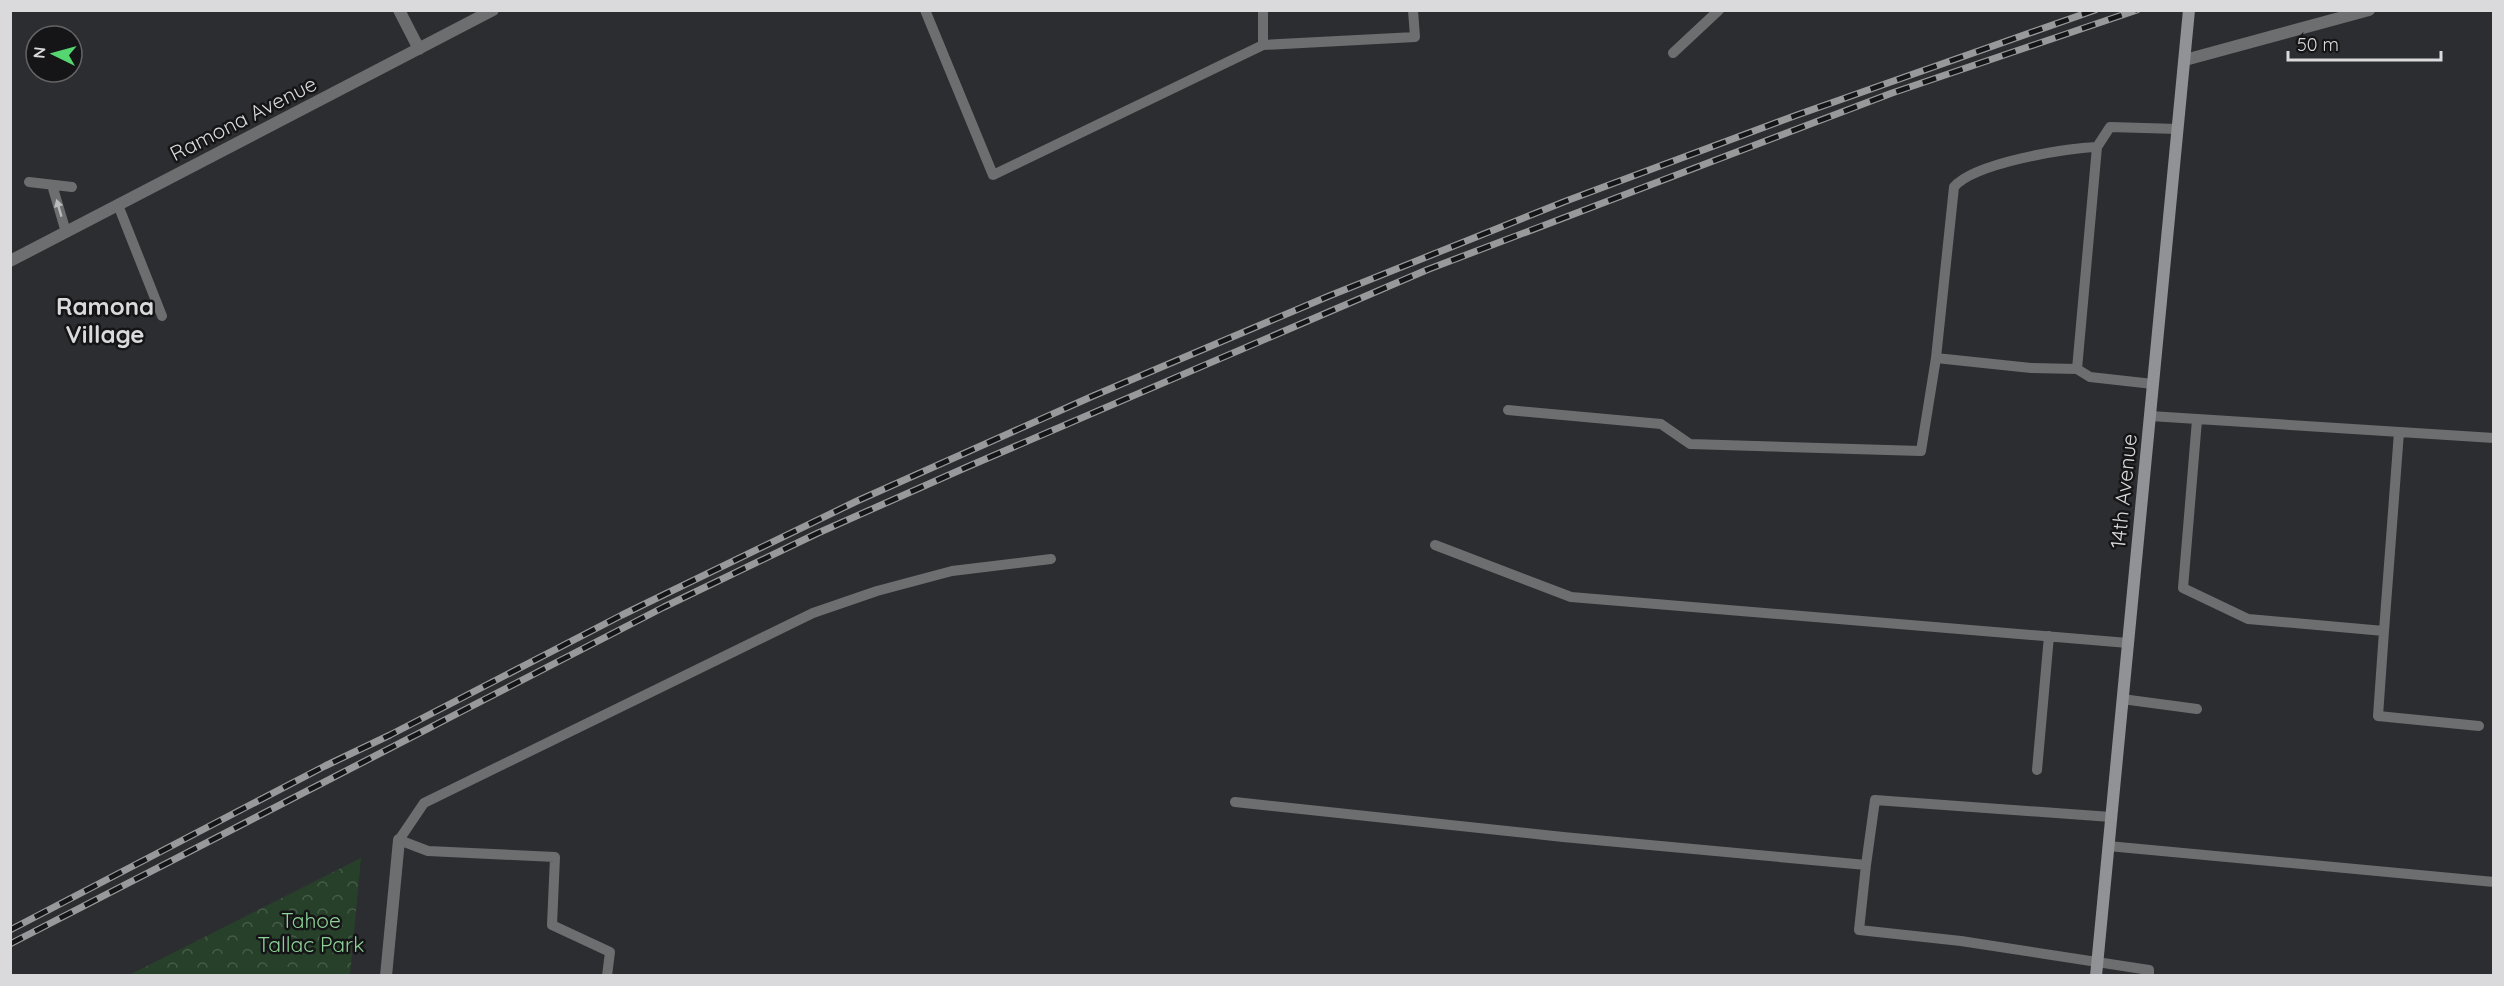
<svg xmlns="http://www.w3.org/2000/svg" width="2504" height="986" viewBox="0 0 2504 986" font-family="Quicksand,sans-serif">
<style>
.park{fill:url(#park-crowns)}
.pitch{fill:#27402a}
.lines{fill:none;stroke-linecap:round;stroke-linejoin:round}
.lane{stroke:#6d6e6f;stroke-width:10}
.street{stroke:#6d6e6f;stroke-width:12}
.secondary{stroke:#919295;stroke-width:12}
.rail-casing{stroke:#98999b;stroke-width:7}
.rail{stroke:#151517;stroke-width:4.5;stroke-dasharray:14;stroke-linecap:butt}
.oneway{fill:#b9babb}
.labels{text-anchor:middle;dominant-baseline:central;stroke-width:5;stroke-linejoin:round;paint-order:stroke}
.street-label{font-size:21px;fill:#dadadc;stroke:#151517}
.park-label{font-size:21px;fill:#8dd296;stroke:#151517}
.quarter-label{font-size:24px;font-weight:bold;fill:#dadadc;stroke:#151517}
</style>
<defs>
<pattern id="park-crowns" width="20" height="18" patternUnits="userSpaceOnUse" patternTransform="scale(1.5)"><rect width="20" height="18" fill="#27402a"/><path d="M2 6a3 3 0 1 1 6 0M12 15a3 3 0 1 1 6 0" fill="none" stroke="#465b48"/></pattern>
</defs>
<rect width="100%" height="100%" fill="#2c2d30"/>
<path class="park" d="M 361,858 L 350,975 L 129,975 Z"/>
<path class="pitch" d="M 273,966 L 307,968 L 306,975 L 217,975 Z"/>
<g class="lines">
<path class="lane" d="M 925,10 L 993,175 L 1263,45
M 1263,10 L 1263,45 L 1415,37 L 1413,10
M 1673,53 L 1719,10
M 29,182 L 72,187
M 52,185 L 66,232
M 118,205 L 162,316
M 2077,369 L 2031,368 L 1936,358 L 1954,187 C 1974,163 2066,148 2097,147
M 2153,384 L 2090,377 L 2077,369 L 2097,147 L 2110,127 L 2178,129
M 1508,410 L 1661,424 L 1690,444 L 1921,451 L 1936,358
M 2150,416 L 2494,438
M 2197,420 L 2183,588 L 2248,619 L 2384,631 L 2378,716 L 2479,726
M 1435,545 L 1571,597 L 2128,643
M 2384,631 L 2399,432
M 2122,699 L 2197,709
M 2037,770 L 2049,636
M 1235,802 L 1563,837 L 1866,865 L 1859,930 L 1961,941 L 2149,970 L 2149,976
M 2108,846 L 2494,882
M 1866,865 L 1875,800 L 2111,817
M 607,976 L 610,952 L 552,925 L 555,857 L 428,851 L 399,840 L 424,803 L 813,613 L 877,591 L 952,571 L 1051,559"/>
<path class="street" d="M 399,10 L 419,49
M 2185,60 L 2369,10
M 10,261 L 493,10
M 386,976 L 399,840"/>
<path class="secondary" d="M 2096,976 L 2189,10"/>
<defs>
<path id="rail" d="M 10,930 L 325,766 L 390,735 L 622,615 L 857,501 L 1093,396 L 1329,296 L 1566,201 L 1797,115 L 2095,10
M 10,944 L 664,607 L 818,533 L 967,467 L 1429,269 L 1892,93 L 2137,10"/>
</defs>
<use href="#rail" class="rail-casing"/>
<use href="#rail" class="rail"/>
</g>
<defs><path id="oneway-solid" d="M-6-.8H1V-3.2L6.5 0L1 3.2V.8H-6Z" transform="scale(1.5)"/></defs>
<use class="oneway" href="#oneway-solid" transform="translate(59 208) rotate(-106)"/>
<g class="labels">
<g class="street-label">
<text transform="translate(243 118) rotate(-27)">Ramona Avenue</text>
<text transform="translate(2123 491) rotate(-84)">14th Avenue</text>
</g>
<g class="park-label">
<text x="311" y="920">Tahoe<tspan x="311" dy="24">Tallac Park</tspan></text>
</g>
<g class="quarter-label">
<text x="105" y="306">Ramona<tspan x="105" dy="28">Village</tspan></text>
</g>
</g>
<rect width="2504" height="986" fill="none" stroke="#dadadc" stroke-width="24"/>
<g transform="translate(54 54) rotate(275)"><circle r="28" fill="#151517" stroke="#646466" stroke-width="1.5"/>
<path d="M0-4.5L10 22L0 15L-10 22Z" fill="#56d671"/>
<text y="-9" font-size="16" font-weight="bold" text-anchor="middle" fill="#dadadc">N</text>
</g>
<path d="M2288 51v9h153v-9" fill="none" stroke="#dadadc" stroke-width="3"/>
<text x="2297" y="51" font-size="18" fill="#dadadc" stroke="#151517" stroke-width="4.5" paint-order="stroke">50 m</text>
</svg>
